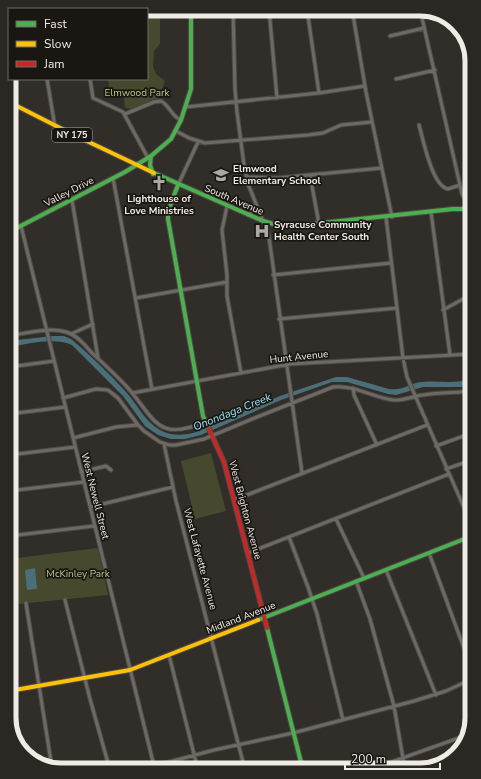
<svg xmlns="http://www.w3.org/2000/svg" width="481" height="779" viewBox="0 0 481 779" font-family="'Nunito Sans',sans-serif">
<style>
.green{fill:#46492d}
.water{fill:#4a6f78}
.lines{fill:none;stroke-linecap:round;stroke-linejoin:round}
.street-casing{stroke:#4c4944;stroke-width:5}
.fast-casing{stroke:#4c4944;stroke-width:6}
.slow-casing{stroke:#4c4944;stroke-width:6}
.jam-casing{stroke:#4c4944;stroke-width:6}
.street{stroke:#6d6966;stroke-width:3}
.fast{stroke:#4caf50;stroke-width:4}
.slow{stroke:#ffc107;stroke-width:4}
.jam{stroke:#c62828;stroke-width:4}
.labels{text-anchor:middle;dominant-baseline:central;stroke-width:3.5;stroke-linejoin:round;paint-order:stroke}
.shield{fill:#1a1612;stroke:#b0aba6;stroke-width:1}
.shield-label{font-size:9px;font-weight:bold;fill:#f0ebe5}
.park-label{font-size:10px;fill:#bcc58a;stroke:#1a1612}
.poi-label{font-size:10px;font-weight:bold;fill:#f0ebe5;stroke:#1a1612;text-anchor:start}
.street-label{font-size:10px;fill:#f0ebe5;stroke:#1a1612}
.water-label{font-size:11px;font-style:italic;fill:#97e2f5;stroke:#1a1612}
.rim{fill:none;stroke:#f0ebe5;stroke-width:5}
</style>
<rect width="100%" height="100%" fill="#312d28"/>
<path class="green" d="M 147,9 L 160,9 L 160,44 L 154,51 L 153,66 L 156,74 L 165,81 L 159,96 L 160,98 L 133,109 L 125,108 L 124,97 L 109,88 L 108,79 L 147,79 Z
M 9,107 L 17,111 L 10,139 L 9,139 Z
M 211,453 L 226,511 L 195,519 L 181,461 Z
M 98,548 L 108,595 L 9,605 L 9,559 Z"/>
<path class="water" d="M 52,336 L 64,336 L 71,339 C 90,355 109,373 126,392 C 138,405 144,421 160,430 C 171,436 184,436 196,432 L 280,396 L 336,377 L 347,377 L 389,389 C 404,391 409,383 422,382 C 439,380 456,385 472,378 L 472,384 L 461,387 L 423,387 L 396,395 L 388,394 L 347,382 L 332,382 L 281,400 L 201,435 L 185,439 L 171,439 L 158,435 L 145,426 L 123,396 L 72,345 C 53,337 29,344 9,347 L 9,341 Z
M 35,568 L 37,589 L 27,590 L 25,570 Z"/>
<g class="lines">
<defs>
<path id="street" d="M 233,9 L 235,89 L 237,112 L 244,165 L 248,184 L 263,221
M 269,9 L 277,98
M 307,9 L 319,93
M 352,9 L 366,92 L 392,217
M 420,9 L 462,194 L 465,199 L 469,201
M 390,36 L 424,28
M 47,79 L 55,127
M 90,79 L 93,98 L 123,112 L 148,158
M 396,79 L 435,70
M 186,107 L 319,93 L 365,86
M 125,114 L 154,102 L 161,101 C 170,106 171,116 181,120
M 419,125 C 423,139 432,186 448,189 L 460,185
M 176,131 L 189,138 L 205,143 L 308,135 L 323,133 L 341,125 L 372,122
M 310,175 L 319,224
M 246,177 L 277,178 L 382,168
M 113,178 L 152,389
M 178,185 L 198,142
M 72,200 L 98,358
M 227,206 L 222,230 L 227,275 L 227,296 L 241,373
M 466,208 L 472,195
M 431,212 L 450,355
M 248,215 L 252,212 L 255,205
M 386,217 L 403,358 L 407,377 L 472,526
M 267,223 L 302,473
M 21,226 L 155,770
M 273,275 L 391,263
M 136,298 L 227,282
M 443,310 L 472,294
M 279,319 L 397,308
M 71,334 L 93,324
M 9,336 C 27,333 49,327 66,332 C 77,335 85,345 92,353 C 104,364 116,375 127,387 C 155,418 156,443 205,422
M 9,367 L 54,361
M 353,388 L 354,395 L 377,445
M 132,393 L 290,364 L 471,354 L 472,332
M 63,398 L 96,389 L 108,390 L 118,398 L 138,425 L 144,431 L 160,442 L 169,445 L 176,445 L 204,439 L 257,417 L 333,387 C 355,385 372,397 393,400 C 403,401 413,396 423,395 C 439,392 456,393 472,391
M 9,414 L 65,407
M 73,438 L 116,427 L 137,425
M 164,444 L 176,501 L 245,770
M 436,446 L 472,433
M 9,455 L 75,447
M 446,469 L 472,460
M 81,472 L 106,466 L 111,470
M 9,491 L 84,482
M 234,500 L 427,425
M 90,507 L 173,487
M 336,519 L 364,578
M 9,536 L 94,526
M 289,537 L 308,587 L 317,614 L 343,720
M 248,553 L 449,474
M 429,553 L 472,670
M 386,570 L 436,695
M 356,581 L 370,619 L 394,706 L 405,770
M 65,600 L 90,699 L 110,770
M 26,603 L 52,768
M 169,655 L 198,770
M 154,766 L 214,750 L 293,733 L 414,701 L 446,691 L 472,679
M 369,770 L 467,735"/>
<path id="fast" d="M 151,156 L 150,165 L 153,174
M 154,173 L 263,221 L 284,227 L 453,209 L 472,209
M 178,185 L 168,211 L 168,219 L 203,416 L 209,429
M 9,232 L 125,172 L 151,156 L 171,139 L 181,120 L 191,89 L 191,9
M 258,620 L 472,536
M 267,628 L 303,770"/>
<path id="slow" d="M 9,102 L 72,134 L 154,173
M 9,691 L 130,670 L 258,620"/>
<path id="jam" d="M 209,429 L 224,462 L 267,628"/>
</defs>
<use href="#street" class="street-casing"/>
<use href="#fast" class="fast-casing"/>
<use href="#slow" class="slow-casing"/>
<use href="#jam" class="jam-casing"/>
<use href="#street" class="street"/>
<use href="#fast" class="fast"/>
<use href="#slow" class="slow"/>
<use href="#jam" class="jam"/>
</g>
<defs>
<symbol id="school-bare" viewBox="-9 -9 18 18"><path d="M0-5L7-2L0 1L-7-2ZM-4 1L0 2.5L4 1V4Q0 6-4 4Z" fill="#ada8a3" stroke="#1a1612" stroke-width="2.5" paint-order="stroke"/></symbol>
<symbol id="church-bare" viewBox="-9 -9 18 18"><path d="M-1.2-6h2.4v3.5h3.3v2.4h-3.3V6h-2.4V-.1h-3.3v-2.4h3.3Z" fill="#ada8a3" stroke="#1a1612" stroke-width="2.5" paint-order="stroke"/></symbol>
<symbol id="hospital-bare" viewBox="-9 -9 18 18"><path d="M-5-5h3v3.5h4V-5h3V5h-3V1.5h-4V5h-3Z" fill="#ada8a3" stroke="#1a1612" stroke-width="2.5" paint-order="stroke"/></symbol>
</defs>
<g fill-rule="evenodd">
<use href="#school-bare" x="210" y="164" width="22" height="22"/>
<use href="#church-bare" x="148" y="172" width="22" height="22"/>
<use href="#hospital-bare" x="251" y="220" width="22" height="22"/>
</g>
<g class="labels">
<rect class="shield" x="52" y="128" width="40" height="14" rx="3"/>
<g class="shield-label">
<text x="72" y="135">NY 175</text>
</g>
<g class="park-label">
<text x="137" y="93">Elmwood Park</text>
<text x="78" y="574">McKinley Park</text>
</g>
<g class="poi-label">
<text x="233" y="169">Elmwood<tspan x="233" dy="12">Elementary School</tspan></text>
<text x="159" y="199" text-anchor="middle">Lighthouse of<tspan x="159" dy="12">Love Ministries</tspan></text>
<text x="274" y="225">Syracuse Community<tspan x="274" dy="12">Health Center South</tspan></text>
</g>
<g class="street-label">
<text transform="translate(69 192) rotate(-27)">Valley Drive</text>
<text transform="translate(234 200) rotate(23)">South Avenue</text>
<text transform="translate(299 357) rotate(-6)">Hunt Avenue</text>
<text transform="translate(95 496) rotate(76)">West Newell Street</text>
<text transform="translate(245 510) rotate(75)">West Brighton Avenue</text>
<text transform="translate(200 559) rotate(75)">West Lafayette Avenue</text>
<text transform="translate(241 618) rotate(-21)">Midland Avenue</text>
</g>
<g class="water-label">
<text transform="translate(232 412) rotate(-22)">Onondaga Creek</text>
</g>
</g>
<path d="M0 0H481V779H0ZM61 16H420A45 45 0 0 1 465 61V718A45 45 0 0 1 420 763H61A45 45 0 0 1 16 718V61A45 45 0 0 1 61 16Z" fill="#2b2723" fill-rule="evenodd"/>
<path class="rim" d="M61 16H420A45 45 0 0 1 465 61V718A45 45 0 0 1 420 763H61A45 45 0 0 1 16 718V61A45 45 0 0 1 61 16Z"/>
<rect x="8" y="8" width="140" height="72" fill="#1a1612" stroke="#706b66"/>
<rect x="16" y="21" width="20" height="6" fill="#4caf50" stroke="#706b66"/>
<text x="44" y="28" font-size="12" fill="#f0ebe5">Fast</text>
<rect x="16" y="41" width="20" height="6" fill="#ffc107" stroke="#706b66"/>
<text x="44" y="48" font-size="12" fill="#f0ebe5">Slow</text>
<rect x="16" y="61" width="20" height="6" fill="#c62828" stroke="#706b66"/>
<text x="44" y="68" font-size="12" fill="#f0ebe5">Jam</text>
<path d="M345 763v6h95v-6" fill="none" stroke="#f0ebe5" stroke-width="2"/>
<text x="351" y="763" font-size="12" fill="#f0ebe5" stroke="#1a1612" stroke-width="3" paint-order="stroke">200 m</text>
</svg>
